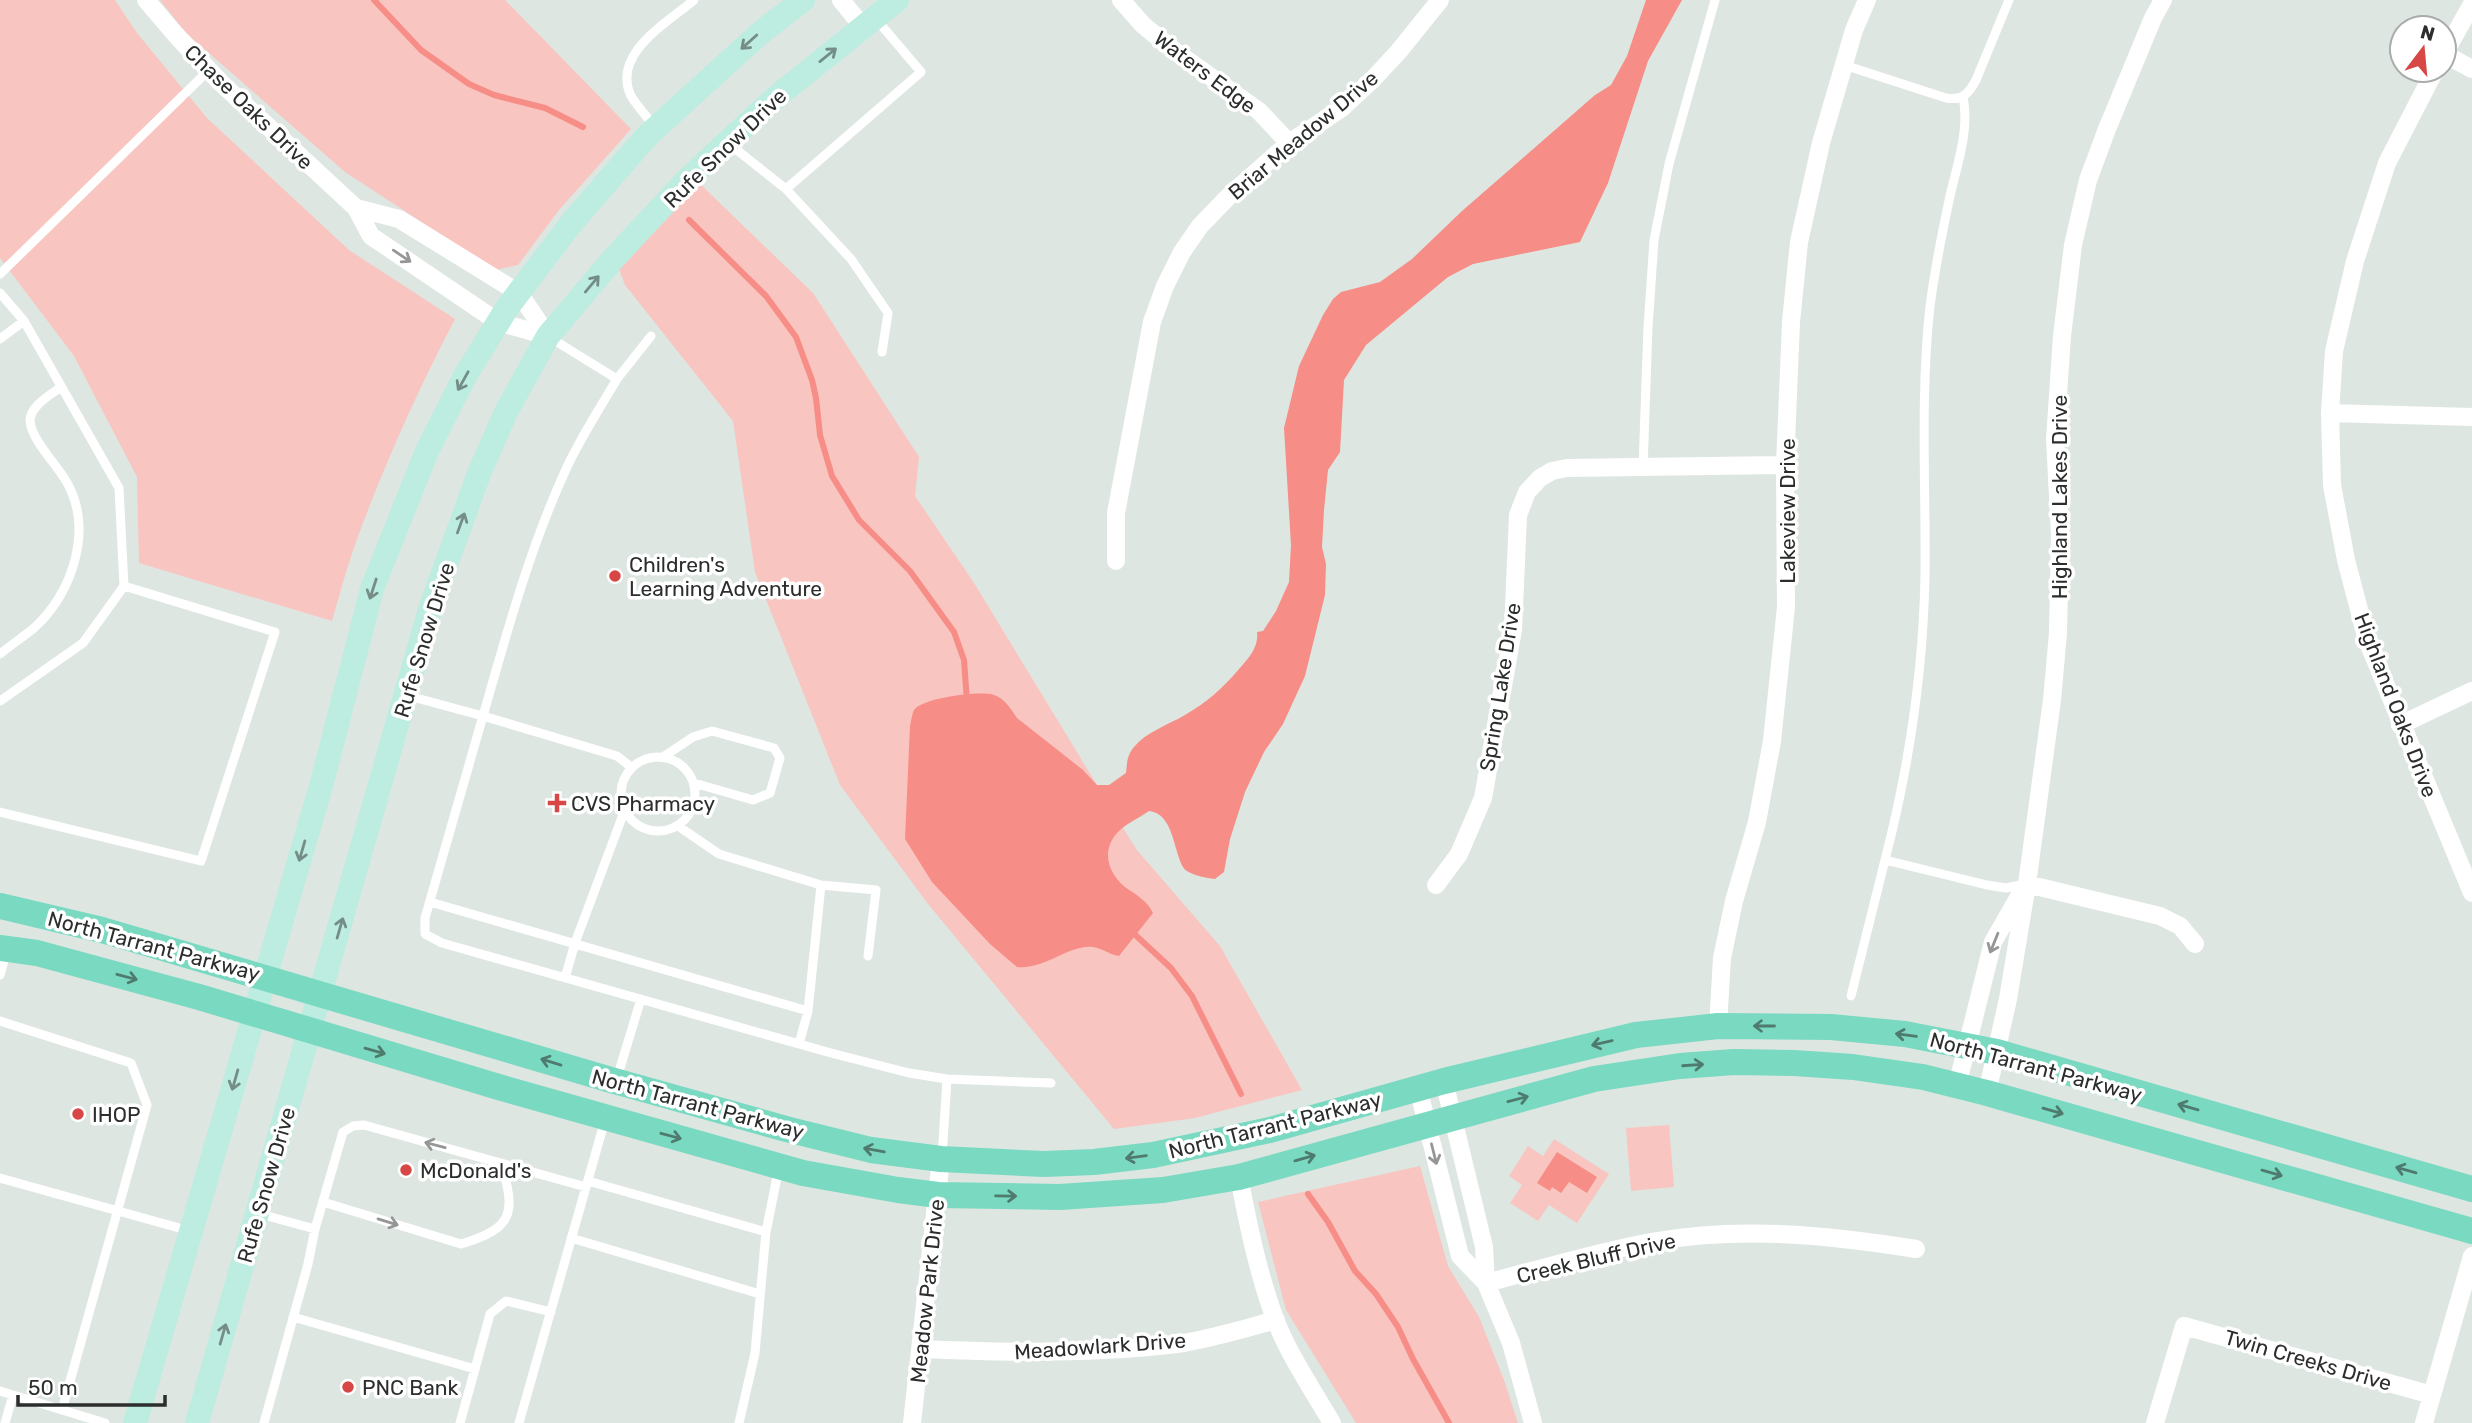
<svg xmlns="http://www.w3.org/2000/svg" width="2472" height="1423" viewBox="0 0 2472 1423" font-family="Rubik,sans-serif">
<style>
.green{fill:#f9c5c0}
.water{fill:#f68d86}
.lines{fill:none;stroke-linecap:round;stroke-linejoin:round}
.stream{stroke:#f68d86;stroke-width:6}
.service{stroke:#fff;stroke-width:9}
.minor{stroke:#fff;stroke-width:18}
.secondary{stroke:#bdece0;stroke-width:24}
.primary{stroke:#7ad9c1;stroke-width:26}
.oneway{stroke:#748d86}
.oneway2{stroke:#959696}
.oneway3{stroke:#4f7b6f}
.poi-dot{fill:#d64746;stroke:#fff;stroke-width:2.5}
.labels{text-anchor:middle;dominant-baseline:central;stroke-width:7;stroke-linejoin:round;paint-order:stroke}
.street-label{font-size:21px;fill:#2b2e2c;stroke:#fff}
.poi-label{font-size:21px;fill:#2b2e2c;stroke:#fff;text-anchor:start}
</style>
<rect width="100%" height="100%" fill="#dee6e2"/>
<path class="green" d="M 0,0 L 115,0 L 137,33 L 207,118 L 349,250 L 455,319 C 418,390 385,463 357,539 C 347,566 340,594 332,621 L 139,563 L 137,477 L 74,356 L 0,258 Z
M 160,0 L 505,0 L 631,129 L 559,210 L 518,265 L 495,270 L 345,172 L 186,33 Z
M 698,182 L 813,293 L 919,457 L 915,496 L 974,583 L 1136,849 L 1220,946 L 1302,1090 L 1195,1118 L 1114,1129 L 928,904 L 840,785 L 755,572 L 733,421 L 625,285 L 619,269 Z
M 1669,1125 L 1674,1187 L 1631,1191 L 1626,1128 Z
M 1554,1139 L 1609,1174 L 1577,1223 L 1549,1205 L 1538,1221 L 1510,1203 L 1522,1185 L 1509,1176 L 1528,1146 L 1543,1156 Z
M 1420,1166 L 1448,1266 L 1479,1317 L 1504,1380 L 1518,1423 L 1356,1423 L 1286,1310 L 1258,1202 Z"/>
<path class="water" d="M 1646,0 L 1682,0 L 1648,61 L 1608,183 L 1580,242 L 1473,264 L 1448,277 L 1366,345 L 1344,380 L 1340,452 L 1328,470 L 1324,510 L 1322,547 L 1326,564 L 1325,595 L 1305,676 L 1283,724 L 1264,752 L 1245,792 L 1230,839 L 1224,872 L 1215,879 C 1206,878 1195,876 1187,871 C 1173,861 1177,814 1149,811 C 1139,818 1125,824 1117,833 C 1101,851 1108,873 1125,887 C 1136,895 1147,900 1153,913 L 1119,956 C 1110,955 1102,948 1093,947 C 1069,944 1045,970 1017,967 L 990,944 L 932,882 L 905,839 L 910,726 C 911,722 912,714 914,710 C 922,698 980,690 994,695 C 1004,698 1011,709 1017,718 L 1083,770 L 1097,785 L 1109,785 L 1126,773 C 1127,763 1127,755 1134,747 C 1146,732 1168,725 1185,715 C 1206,703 1223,688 1239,669 C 1249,658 1259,647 1257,632 L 1263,631 L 1276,611 L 1289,582 L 1291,545 L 1284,428 L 1299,366 L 1323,315 L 1333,299 L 1341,292 L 1380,282 L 1412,259 L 1462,211 L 1595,95 L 1611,85 L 1627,56 Z
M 1557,1152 L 1597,1177 L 1587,1193 L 1569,1182 L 1561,1193 L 1552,1187 L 1550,1191 L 1537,1183 Z"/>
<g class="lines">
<path class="stream" d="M 374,0 L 421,50 L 469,84 L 494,95 L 545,108 L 583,127
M 689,220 L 766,296 L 796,337 L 812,380 L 816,398 L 820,435 L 832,476 L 859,520 L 910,571 L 954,632 L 964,660 L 967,702
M 1130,930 L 1171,968 L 1192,996 L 1241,1094
M 1308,1194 L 1328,1222 L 1355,1271 L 1376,1294 L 1398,1327 L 1413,1359 L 1449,1423"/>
<path class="service" d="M 1844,65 L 1946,98 C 1963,101 1969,93 1976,80 L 2009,0
M 1963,97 C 1970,129 1957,165 1950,196 C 1942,233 1935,269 1930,306 C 1920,396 1926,486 1925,577 C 1923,673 1909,767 1885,860 L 1987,885 L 2006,888 L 2026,884
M 654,126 C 647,117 637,106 631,96 C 611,54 667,23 694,0
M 728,143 L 786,189 L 851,259 L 888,313 L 882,352
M 786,189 L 921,72 L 876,19
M 0,274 L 209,70
M 0,293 L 24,321 L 119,488 L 124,586 L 83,643 L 0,701
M 549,337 L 617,379 C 600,408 581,437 567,467 C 530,547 507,632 483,716 L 617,756 L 631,767
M 0,339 L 24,321
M 617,379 L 651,336
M 1643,468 L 1648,327 L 1654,240 L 1669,164 L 1715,0
M 0,654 C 11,645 23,637 34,628 C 73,593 94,528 66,481 C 57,465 31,439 30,421 C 30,406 50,395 61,387
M 409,696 L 483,716 L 425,918 L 425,934 L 442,943 L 831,1053 L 909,1073 L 947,1079 L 1051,1083
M621 794a37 37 0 1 1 74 0a37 37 0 1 1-74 0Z
M 663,757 L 693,737 L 712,731 L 774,748 L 780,758 L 770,793 L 753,800 L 694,783
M 0,812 L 201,861 L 275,632 L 124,586
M 821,885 L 876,890 L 868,956
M 430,902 L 808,1011 L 821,885 L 719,854 L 678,826
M 0,975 L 7,950
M 565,978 L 575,943 L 624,812
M 1851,996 L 1885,860
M 0,1021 L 131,1063 L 147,1105 L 62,1410
M 799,1044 L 808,1011
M 617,1078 L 641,999
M 942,1158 L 947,1079
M 0,1178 L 190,1231
M 588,1181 L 766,1232
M 323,1202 L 461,1244 C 514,1228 516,1213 501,1163
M 260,1214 L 315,1229 L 343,1132 L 353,1126 L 364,1125 L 586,1187
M 571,1238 L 760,1294
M 293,1317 L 475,1369 L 490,1314 L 506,1301 L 551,1312
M 0,1391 L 105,1423
M 5,1423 L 13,1395
M 264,1423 L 308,1264 L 315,1229
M 460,1423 L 475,1369
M 519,1423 L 605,1120
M 739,1423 L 755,1353 L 766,1232 L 779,1167"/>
<path class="minor" d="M 146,0 L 175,34 L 221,83 L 356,208 L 371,236 L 498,322 L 548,336
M 841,0 L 863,27
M 1121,0 L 1143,25 L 1176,52 L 1259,111 L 1289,143
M 2444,54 L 2472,4
M 2444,54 L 2472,69
M 2435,70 L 2387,163 L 2355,261 L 2334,351 L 2330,413 L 2332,485 L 2346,560 L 2367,640 L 2472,893
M 356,208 L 399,219 L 519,293 L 548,336
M 2330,413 L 2472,417
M 1116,561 L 1116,513 L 1152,322 L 1165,286 L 1182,252 L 1200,226 L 1228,197 L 1289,143 L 1342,108 L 1374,78 L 1399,51 L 1440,0
M 2400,725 L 2472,691
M 2027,884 L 2160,916 L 2180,926 L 2195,944
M 1436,885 L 1459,854 L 1483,798 L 1513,630 L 1518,515 L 1527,492 L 1540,478 L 1552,471 L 1567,468 L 1785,465
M 1718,1026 L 1722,958 L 1734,901 L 1757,822 L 1772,741 L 1786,607 L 1785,465 L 1791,322 L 1799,242 L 1821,143 L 1854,30 L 1867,0
M 1444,1081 L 1484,1247 L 1486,1283 L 1511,1343 L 1533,1423
M 1957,1086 L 1993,942 L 2021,893
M 1418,1088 L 1460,1256 L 1486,1283
M 1987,1093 L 2008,999 L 2027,884 L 2052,700 L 2058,633 L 2060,535 L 2055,439 L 2062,336 L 2073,245 L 2088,180 L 2107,129 L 2153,18 L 2163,0
M 1239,1177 C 1248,1224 1258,1273 1275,1319 C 1289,1355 1312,1389 1332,1423
M 1486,1283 C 1541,1269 1596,1252 1651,1242 C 1740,1226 1829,1235 1916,1249
M 921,1349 C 1006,1353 1092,1354 1177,1344 C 1210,1339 1243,1329 1276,1320
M 912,1423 L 941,1159
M 2155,1423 L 2184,1326 L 2432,1395
M 2424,1423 L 2472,1256"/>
<path class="secondary" d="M 135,1423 L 321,786 L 372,589 L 427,451 L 465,376 L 507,308 L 573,221 L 647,136 L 759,34 L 803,0
M 197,1423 L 431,606 L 480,471 L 506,412 L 548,336 L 614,258 L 688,179 L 775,98 L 897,0"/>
<path class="primary" d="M 0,906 L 102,930 L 611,1080 L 786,1129 L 871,1150 L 941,1159 L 1044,1164 L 1094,1162 L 1153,1155 L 1270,1130 L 1444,1081 L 1636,1035 L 1718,1026 L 1831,1027 L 1905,1034 L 1997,1052 L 2472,1189
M 0,948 L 37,953 L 199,997 L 502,1088 L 803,1173 L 898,1190 L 938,1195 L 1060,1197 L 1163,1190 L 1239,1177 L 1594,1079 L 1680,1066 L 1734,1062 L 1794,1063 L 1853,1067 L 1923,1077 L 1987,1093 L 2472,1231"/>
</g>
<defs><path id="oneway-shaft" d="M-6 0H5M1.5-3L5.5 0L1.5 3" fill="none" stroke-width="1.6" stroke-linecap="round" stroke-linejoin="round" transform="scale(1.75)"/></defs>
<g class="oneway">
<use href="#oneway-shaft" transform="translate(749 42) rotate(138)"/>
<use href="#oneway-shaft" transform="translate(828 55) rotate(-39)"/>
<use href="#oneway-shaft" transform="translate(592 284) rotate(-50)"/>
<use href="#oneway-shaft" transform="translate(463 381) rotate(119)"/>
<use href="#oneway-shaft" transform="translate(461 523) rotate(-70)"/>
<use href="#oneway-shaft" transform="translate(373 589) rotate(108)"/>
<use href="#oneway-shaft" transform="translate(302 851) rotate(106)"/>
<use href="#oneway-shaft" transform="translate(340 928) rotate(-74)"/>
<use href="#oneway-shaft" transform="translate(235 1080) rotate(106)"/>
<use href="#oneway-shaft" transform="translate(223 1334) rotate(-74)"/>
</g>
<g class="oneway2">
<use href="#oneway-shaft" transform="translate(402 256) rotate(34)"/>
<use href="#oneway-shaft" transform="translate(1994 943) rotate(112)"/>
<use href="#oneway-shaft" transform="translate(435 1145) rotate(-165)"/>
<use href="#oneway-shaft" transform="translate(1434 1154) rotate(76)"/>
<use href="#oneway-shaft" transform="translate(388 1222) rotate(17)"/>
</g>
<g class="oneway3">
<use href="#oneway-shaft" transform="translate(127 977) rotate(15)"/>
<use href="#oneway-shaft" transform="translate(1764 1026) rotate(-180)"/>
<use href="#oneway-shaft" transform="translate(1906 1035) rotate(-172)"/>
<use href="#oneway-shaft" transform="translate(1602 1043) rotate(167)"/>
<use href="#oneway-shaft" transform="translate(375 1051) rotate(16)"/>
<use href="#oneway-shaft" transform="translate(551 1062) rotate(-163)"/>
<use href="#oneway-shaft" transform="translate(1693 1065) rotate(-4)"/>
<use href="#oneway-shaft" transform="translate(1518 1099) rotate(-15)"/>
<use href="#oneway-shaft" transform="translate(2188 1107) rotate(-164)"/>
<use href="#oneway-shaft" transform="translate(2053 1111) rotate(16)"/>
<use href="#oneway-shaft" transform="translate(671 1136) rotate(15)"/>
<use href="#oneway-shaft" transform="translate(874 1150) rotate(-170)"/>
<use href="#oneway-shaft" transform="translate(1136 1157) rotate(173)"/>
<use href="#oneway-shaft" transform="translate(1305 1158) rotate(-16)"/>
<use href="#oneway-shaft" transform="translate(2406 1170) rotate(-164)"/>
<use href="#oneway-shaft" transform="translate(2272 1173) rotate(16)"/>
<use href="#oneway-shaft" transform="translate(1006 1196) rotate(1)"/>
</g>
<g class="poi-dot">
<circle cx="615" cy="576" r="7"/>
<path d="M553.5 792.5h7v7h7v7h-7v7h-7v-7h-7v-7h7z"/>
<circle cx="78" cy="1114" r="7"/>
<circle cx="406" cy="1170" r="7"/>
<circle cx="348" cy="1387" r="7"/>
</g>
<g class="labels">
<g class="street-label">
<text transform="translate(1205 72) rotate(37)">Waters Edge</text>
<text transform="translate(249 107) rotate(44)">Chase Oaks Drive</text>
<text transform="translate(1303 135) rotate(-40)">Briar Meadow Drive</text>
<text transform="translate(725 148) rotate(-44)">Rufe Snow Drive</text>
<text transform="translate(2059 497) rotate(-90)">Highland Lakes Drive</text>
<text transform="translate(1787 511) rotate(-90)">Lakeview Drive</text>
<text transform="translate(424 640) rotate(-73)">Rufe Snow Drive</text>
<text transform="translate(1500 687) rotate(-81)">Spring Lake Drive</text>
<text transform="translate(2396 705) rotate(69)">Highland Oaks Drive</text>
<text transform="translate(154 946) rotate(15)">North Tarrant Parkway</text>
<text transform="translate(2036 1067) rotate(15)">North Tarrant Parkway</text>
<text transform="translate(698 1104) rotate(15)">North Tarrant Parkway</text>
<text transform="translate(1275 1125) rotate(-14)">North Tarrant Parkway</text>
<text transform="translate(266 1185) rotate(-74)">Rufe Snow Drive</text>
<text transform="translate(1596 1258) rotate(-13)">Creek Bluff Drive</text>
<text transform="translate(927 1291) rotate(-84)">Meadow Park Drive</text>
<text transform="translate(1100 1346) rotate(-4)">Meadowlark Drive</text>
<text transform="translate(2308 1360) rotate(16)">Twin Creeks Drive</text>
</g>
<g class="poi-label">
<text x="629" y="564">Children's<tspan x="629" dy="24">Learning Adventure</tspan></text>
<text x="571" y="803">CVS Pharmacy</text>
<text x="92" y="1114">IHOP</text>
<text x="420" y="1170">McDonald's</text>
<text x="362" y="1387">PNC Bank</text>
</g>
</g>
<g transform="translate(2423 49) rotate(16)"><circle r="33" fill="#ffffff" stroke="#aaabab" stroke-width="2"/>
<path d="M0-5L12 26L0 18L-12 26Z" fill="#d64746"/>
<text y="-10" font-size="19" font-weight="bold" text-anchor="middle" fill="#2b2e2c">N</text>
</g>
<path d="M18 1395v10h147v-10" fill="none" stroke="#2b2e2c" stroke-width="3.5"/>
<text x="28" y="1395" font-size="21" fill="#2b2e2c" stroke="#ffffff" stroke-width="5" paint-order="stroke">50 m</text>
</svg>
